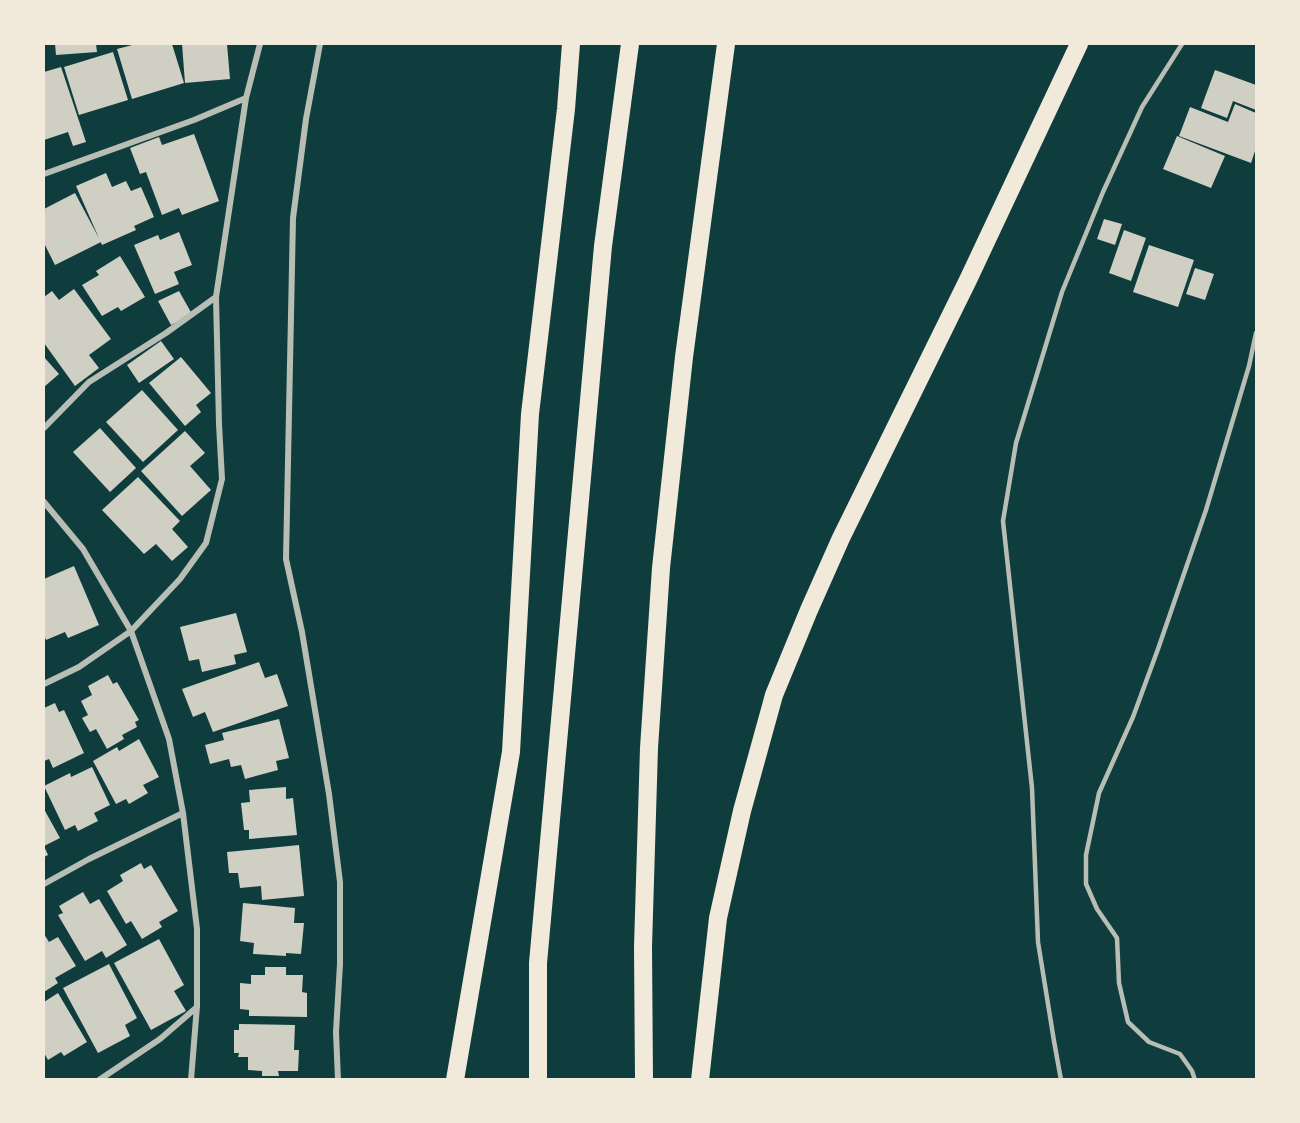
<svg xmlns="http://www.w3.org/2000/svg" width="1300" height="1123" viewBox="0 0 1300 1123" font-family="'Open Sans',sans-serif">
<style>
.building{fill:#cfcfc3}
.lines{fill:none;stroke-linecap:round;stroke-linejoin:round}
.service{stroke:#b8beb3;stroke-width:4.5}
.minor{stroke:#b8beb3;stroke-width:6}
.motorway{stroke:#f1e9da;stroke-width:18}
</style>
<rect width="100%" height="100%" fill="#0f3d3e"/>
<path class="building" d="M 55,44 L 96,44 L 97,52 L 56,55 Z
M 136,44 L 172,44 L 184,83 L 132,99 L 117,49 Z
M 182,44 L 227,44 L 230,79 L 185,83 Z
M 113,52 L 128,100 L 79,115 L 64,67 Z
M 61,67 L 86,142 L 73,146 L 68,132 L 44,140 L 44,72 Z
M 1215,70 L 1256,85 L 1256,110 L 1233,101 L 1227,118 L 1201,108 Z
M 1235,104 L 1256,113 L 1256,148 L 1251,163 L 1179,136 L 1190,107 L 1228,122 Z
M 194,134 L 219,201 L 182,215 L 179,208 L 162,215 L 146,172 L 140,174 L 130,148 L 159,137 L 162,145 Z
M 1177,136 L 1225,156 L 1211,188 L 1163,169 Z
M 106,173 L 112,187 L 126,181 L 131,191 L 141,187 L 154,217 L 134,226 L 136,230 L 102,245 L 76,186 Z
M 75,193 L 101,242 L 55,265 L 44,243 L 44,209 Z
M 1104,219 L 1122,224 L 1115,245 L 1097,239 Z
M 1124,230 L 1146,238 L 1131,281 L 1109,273 Z
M 179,232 L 192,265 L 174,272 L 179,284 L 155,294 L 134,245 L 158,235 L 160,240 Z
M 1149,245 L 1194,260 L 1178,307 L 1133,292 Z
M 120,256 L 145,297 L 121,311 L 118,307 L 102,316 L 82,285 L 99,275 L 96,271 Z
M 1195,268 L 1214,274 L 1205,300 L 1186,294 Z
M 74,289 L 111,339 L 89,355 L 99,368 L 75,386 L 44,343 L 44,297 L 52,291 L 59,300 Z
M 179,291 L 192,314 L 171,325 L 158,301 Z
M 161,341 L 174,359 L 139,383 L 127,365 Z
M 44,357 L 59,374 L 44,387 Z
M 181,357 L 211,393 L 196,405 L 201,412 L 185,426 L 149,383 Z
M 142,390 L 178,430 L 143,462 L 106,422 Z
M 100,428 L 136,468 L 110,492 L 73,452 Z
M 185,431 L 205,453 L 190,466 L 211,490 L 182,516 L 141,471 Z
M 138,477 L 180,521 L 172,529 L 188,547 L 172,561 L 156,544 L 144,554 L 102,510 Z
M 74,566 L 99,625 L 68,638 L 65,632 L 46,640 L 44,635 L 44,579 Z
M 236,613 L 247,652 L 234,655 L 236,664 L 202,672 L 199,659 L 189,661 L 180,627 Z
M 259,662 L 265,678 L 277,674 L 288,706 L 213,732 L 205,712 L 193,717 L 182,689 Z
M 108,675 L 113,684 L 117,682 L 139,720 L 135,722 L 137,727 L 122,735 L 124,739 L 107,749 L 96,729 L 90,732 L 82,718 L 88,715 L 81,701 L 92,695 L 88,686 Z
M 55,703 L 59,712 L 64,710 L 84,753 L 53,768 L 49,759 L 44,761 L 44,708 Z
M 279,719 L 289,758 L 276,761 L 278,770 L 245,779 L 241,765 L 231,767 L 229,759 L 210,764 L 205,745 L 224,740 L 222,733 Z
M 139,739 L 159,777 L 143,785 L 148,793 L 129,804 L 126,799 L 116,804 L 93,761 L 117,747 L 119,751 Z
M 92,767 L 110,805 L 94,813 L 98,821 L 78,831 L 75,825 L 65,830 L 44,786 L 70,773 L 71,777 Z
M 286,787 L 286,799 L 293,798 L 297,835 L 249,839 L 249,830 L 244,830 L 241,803 L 250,802 L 249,790 Z
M 44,809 L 60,838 L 44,846 L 48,855 L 44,857 Z
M 299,845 L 304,896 L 262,900 L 261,886 L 240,888 L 238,873 L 229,873 L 227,852 Z
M 141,863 L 144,869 L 151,865 L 178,911 L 159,922 L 162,927 L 142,939 L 131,921 L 126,924 L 107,891 L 123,881 L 120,875 Z
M 83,892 L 90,904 L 99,899 L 127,945 L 106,958 L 102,951 L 85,961 L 58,915 L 63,913 L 59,906 Z
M 243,903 L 295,908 L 294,923 L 304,923 L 301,954 L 286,953 L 286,956 L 253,954 L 254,943 L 240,941 Z
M 44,934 L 49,942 L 58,937 L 76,966 L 55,978 L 58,983 L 44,992 Z
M 159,939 L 184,985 L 174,991 L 186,1011 L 151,1030 L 114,963 Z
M 109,964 L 137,1018 L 125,1025 L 130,1036 L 98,1053 L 63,988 Z
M 265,967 L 286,967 L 286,975 L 303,975 L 302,992 L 307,993 L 307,1017 L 249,1016 L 249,1010 L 240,1009 L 240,983 L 251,984 L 251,975 L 265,975 Z
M 58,993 L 87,1042 L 64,1056 L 61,1052 L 48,1060 L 44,1053 L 44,1002 Z
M 239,1024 L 295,1025 L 294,1050 L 299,1050 L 298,1071 L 278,1071 L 279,1076 L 262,1076 L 262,1071 L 248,1070 L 248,1057 L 238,1057 L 239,1053 L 234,1053 L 234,1030 L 239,1030 Z"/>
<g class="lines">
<path class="service" d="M 1061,1080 L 1054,1041 L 1038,942 L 1032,788 L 1003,521 L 1016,443 L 1062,292 L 1103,192 L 1142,107 L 1182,44
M 1195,1080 L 1192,1071 L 1180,1054 L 1149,1042 L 1128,1022 L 1119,983 L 1117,938 L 1097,909 L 1086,884 L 1086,855 L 1099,793 L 1133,717 L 1158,649 L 1206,510 L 1249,366 L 1256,333"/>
<path class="minor" d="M 320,44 L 306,119 L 293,218 L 286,559 L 302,632 L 329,794 L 340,882 L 340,964 L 336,1032 L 338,1080
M 44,174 L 194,120 L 246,98
M 44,428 L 89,382 L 166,333 L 216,297
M 44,502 L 83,549 L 131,631 L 169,739 L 183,813 L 197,929 L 197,1006 L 191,1080
M 44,684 L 79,667 L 131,631 L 180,579 L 206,543 L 222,479 L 219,424 L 216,297 L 246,98 L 260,44
M 44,884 L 89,859 L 183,813
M 99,1080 L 160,1039 L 197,1007"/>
<path class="motorway" d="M 455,1080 L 511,752 L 530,414 L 566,109 L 571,44
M 538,1080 L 538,963 L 603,246 L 630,44
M 644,1080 L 643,947 L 649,748 L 661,568 L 684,357 L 726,44
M 700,1080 L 718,918 L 742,811 L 774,695 L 809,610 L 841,538 L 968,280 L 1079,44"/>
</g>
<rect width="1300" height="1123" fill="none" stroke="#f1e9da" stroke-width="90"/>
</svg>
